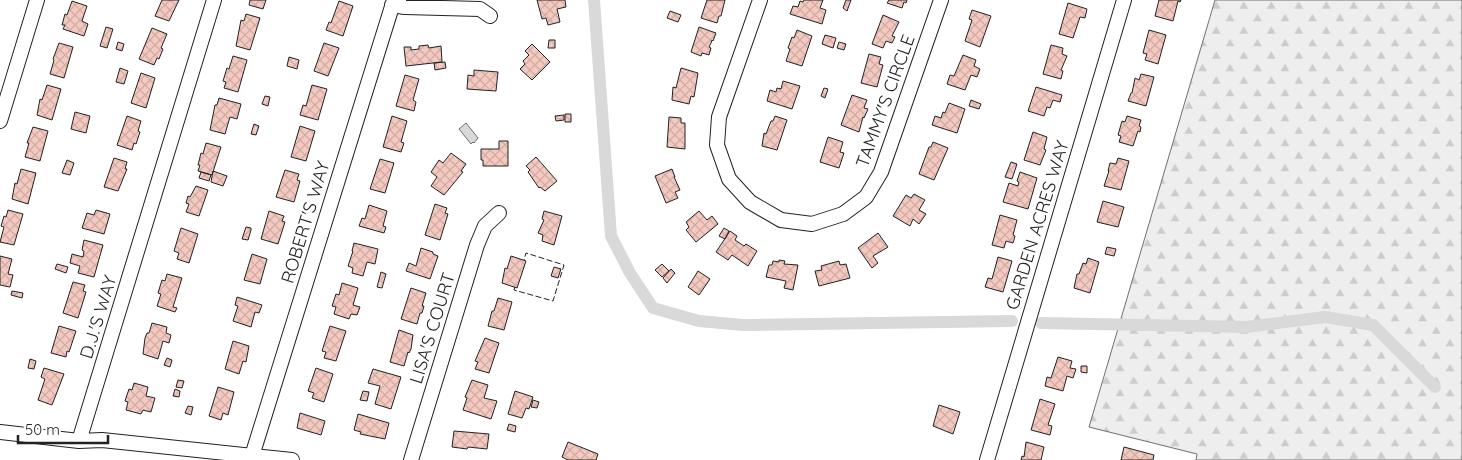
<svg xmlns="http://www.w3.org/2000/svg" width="1462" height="460" viewBox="0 0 1462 460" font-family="Quicksand,sans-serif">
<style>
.forest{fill:url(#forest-firs);stroke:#6f6f6f}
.water{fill:#d9d9d9;stroke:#6f6f6f}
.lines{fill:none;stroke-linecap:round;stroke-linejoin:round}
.canal{stroke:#d9d9d9;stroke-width:12}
.building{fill:url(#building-cross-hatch);stroke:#222}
.minor-casing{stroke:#222;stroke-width:16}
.minor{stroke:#fff;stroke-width:14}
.fence{stroke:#222;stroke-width:1;stroke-dasharray:6 2.5;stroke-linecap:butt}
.labels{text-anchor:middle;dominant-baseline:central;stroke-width:4;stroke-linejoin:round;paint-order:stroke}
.street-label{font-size:18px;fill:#222;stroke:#fff}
</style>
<defs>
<pattern id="forest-firs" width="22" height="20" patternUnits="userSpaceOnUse" patternTransform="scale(1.25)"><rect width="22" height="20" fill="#eee"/><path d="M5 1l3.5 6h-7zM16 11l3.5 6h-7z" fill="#ccc"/></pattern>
<pattern id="building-cross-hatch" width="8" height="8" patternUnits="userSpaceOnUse" patternTransform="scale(1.25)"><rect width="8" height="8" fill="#f3c9c0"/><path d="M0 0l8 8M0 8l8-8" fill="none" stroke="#d0aca5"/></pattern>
</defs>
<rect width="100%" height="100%" fill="#fff"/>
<path class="forest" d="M 1215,0 L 1462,0 L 1462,460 L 1196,460 L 1197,454 L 1089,427 Z"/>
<path class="water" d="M 466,123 L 478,138 L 474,143 L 473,142 L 471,144 L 459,129 Z"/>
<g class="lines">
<path class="canal" d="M 594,0 L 611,236 L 630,273 L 653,308 L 699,321 L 743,325 L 1012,321
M 1041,323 L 1247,327 L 1325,317 L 1373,325 L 1435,387"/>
</g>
<path class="building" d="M 162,0 L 179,0 L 169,21 L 155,16 Z
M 250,0 L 266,0 L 263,9 L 249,5 Z
M 537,0 L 565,0 L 566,7 L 557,9 L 560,22 L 548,25 L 546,18 L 542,19 Z
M 707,0 L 725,0 L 721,16 L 719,16 L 717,23 L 701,18 Z
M 804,0 L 823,0 L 820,8 L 826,10 L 822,24 L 790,14 L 793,6 L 798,7 L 800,1 L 803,2 Z
M 846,0 L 851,0 L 847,11 L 843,8 Z
M 889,0 L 907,0 L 906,3 L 904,2 L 902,8 L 887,3 Z
M 1159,0 L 1181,0 L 1180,2 L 1178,1 L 1173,21 L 1155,16 Z
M 72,1 L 87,6 L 82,21 L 88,24 L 84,36 L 63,29 L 65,25 L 62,25 L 65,14 L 67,15 Z
M 339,1 L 353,6 L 343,36 L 326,30 L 329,22 L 331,23 Z
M 1068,3 L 1087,9 L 1085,18 L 1080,17 L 1073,38 L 1059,34 Z
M 972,10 L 991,16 L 980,47 L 965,41 L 972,20 L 969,19 Z
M 670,11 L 681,15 L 678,22 L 667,18 Z
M 246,14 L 260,18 L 250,50 L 236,46 L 241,20 L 244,21 Z
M 883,15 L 899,22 L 892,36 L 895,37 L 892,43 L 886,41 L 883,48 L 872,44 Z
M 106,27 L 113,29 L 107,48 L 100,46 Z
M 699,27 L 716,33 L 713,41 L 712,40 L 711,43 L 709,47 L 711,48 L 709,55 L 702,53 L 701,56 L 691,52 Z
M 152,28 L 167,34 L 161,48 L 163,49 L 159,59 L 157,58 L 154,65 L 139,59 Z
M 797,30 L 812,36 L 802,66 L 786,61 L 790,49 L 788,48 L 792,37 L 794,38 Z
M 1149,30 L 1166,35 L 1158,64 L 1145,60 L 1147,54 L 1143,53 Z
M 825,35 L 836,38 L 833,48 L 822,44 Z
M 549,40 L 555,40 L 555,48 L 548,48 Z
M 118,42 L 124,44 L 122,51 L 116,49 Z
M 839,42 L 846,44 L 844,50 L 837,48 Z
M 59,43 L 73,47 L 64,78 L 50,74 L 54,60 L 53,59 Z
M 324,43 L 339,48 L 328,76 L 314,71 Z
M 532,44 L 550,62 L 532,80 L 520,69 L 525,64 L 523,61 L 529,55 L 525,51 Z
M 428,45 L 429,48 L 441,46 L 442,62 L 406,66 L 404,47 L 411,47 L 411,50 L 419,49 L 419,46 Z
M 1051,45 L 1063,48 L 1062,54 L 1067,56 L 1061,70 L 1063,71 L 1061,79 L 1043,74 Z
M 869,54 L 881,57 L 879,64 L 883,65 L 877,87 L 861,83 Z
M 963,55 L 976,60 L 974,66 L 980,69 L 977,77 L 971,75 L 965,90 L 947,84 L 950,75 L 954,76 Z
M 233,56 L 247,60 L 238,92 L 224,88 L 226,82 L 223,81 L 227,68 L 229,69 Z
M 289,57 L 299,60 L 297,69 L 287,66 Z
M 445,62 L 446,68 L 435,70 L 434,63 Z
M 120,68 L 128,71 L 124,84 L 116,82 Z
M 681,68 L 698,73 L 694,97 L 691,96 L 689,104 L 672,100 L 673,87 L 676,88 Z
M 474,70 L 498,72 L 496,91 L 467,89 L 468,75 L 474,76 Z
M 141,73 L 155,78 L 146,108 L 131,103 Z
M 1141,74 L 1154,77 L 1146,106 L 1128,101 L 1131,93 L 1132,93 L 1135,78 L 1139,80 Z
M 405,75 L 419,79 L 413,100 L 416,102 L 414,111 L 396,106 Z
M 783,81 L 800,86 L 792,109 L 767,101 L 770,90 L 776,92 L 777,88 L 781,89 Z
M 47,85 L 61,89 L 52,120 L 37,115 L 40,99 L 42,100 Z
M 312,85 L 327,89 L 318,120 L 300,115 L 303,105 L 306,106 Z
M 1036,87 L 1062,95 L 1060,102 L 1053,100 L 1050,108 L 1047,107 L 1044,116 L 1028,111 Z
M 824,88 L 828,89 L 825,98 L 821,96 Z
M 852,95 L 867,100 L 864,108 L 868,109 L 864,118 L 863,117 L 859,132 L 841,125 Z
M 265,96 L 270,97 L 268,106 L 262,104 Z
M 219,98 L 241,104 L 237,119 L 230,117 L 225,134 L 210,130 L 215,105 L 217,105 Z
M 971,100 L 981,104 L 979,109 L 969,106 Z
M 949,103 L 965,109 L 957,133 L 932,125 L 935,116 L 941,118 L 943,112 L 945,113 Z
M 75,112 L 90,116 L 86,133 L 71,129 Z
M 565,114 L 571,114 L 571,122 L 565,122 Z
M 564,115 L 564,120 L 556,121 L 555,116 Z
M 127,116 L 141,121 L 138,131 L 140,132 L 136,144 L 134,143 L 132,150 L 117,145 Z
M 392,116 L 407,121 L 401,142 L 404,143 L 401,152 L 383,147 Z
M 775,116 L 787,120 L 777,150 L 762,146 L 764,133 L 766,134 L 771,121 L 773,121 Z
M 1127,116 L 1141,120 L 1139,126 L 1141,127 L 1140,132 L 1138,131 L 1133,146 L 1119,142 L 1121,136 L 1118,135 L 1122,121 L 1125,122 Z
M 669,117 L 681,118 L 681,123 L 685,123 L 685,149 L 667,147 Z
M 254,124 L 259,126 L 256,135 L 251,134 Z
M 300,126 L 315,131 L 306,161 L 291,157 Z
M 33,127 L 48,131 L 40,161 L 25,157 L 29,143 L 27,143 Z
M 1033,132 L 1047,137 L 1044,149 L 1046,150 L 1040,165 L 1024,160 Z
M 828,137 L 843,142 L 840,152 L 844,153 L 839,168 L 820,162 Z
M 499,141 L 508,141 L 508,166 L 483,166 L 483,160 L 481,160 L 481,149 L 499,149 Z
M 933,142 L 948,148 L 934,180 L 919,174 L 929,147 L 931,147 Z
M 206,143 L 221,147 L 212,175 L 198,171 L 200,165 L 198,165 L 201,153 L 203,154 Z
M 451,153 L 466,164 L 461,171 L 463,172 L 444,195 L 431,186 L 437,177 L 431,172 L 439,160 L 443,163 Z
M 536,157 L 557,181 L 545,191 L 540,187 L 539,188 L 528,172 L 530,170 L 526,166 Z
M 114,158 L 127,162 L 125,169 L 127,169 L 118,191 L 104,187 Z
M 1118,158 L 1129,161 L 1121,190 L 1104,186 L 1109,171 L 1108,171 L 1110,163 L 1116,164 Z
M 380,159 L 394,163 L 385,193 L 370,189 Z
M 67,160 L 74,163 L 70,175 L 62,173 Z
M 1011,162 L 1017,164 L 1012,179 L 1005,177 Z
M 21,169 L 36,173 L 28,204 L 12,199 L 15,183 L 17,184 Z
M 672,169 L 675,177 L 674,177 L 680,190 L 675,192 L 678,198 L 666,203 L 655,176 Z
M 285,170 L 299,174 L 297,180 L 300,181 L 294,202 L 276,197 Z
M 213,171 L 227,176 L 223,186 L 211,182 Z
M 201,172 L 211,175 L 209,181 L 199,178 Z
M 1020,172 L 1037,178 L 1028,209 L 1003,202 L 1009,183 L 1018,186 L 1019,182 L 1017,181 Z
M 196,186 L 208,190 L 199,216 L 186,212 L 189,204 L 186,203 L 188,196 L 190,197 Z
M 914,194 L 925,200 L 919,210 L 926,214 L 919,224 L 913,219 L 910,226 L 893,216 L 906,195 L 911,198 Z
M 1103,201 L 1124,207 L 1118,227 L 1097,222 Z
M 435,204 L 447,208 L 445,213 L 448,214 L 440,240 L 425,235 Z
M 369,205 L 387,211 L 383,226 L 386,227 L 384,233 L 359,226 L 362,218 L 365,219 Z
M 8,210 L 23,214 L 14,245 L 0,242 L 4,227 L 1,226 L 4,216 L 6,217 Z
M 96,210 L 110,214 L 104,234 L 82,228 L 87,213 L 94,215 Z
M 269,211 L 284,216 L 282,221 L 285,222 L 278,244 L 261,239 Z
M 544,211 L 562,216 L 554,245 L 542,241 L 543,235 L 538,233 L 544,220 L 542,219 Z
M 699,211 L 707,220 L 712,216 L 718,224 L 696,242 L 686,230 L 689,227 L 686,222 Z
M 1000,215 L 1017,220 L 1013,235 L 1015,236 L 1013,243 L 1006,241 L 1004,248 L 992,245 Z
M 246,227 L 251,228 L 251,230 L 248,240 L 242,239 Z
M 181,228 L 198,234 L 189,263 L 177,259 L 179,253 L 174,251 Z
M 724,228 L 729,231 L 725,239 L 719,236 Z
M 730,231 L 737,236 L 735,240 L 744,246 L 746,244 L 757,251 L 748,266 L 732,255 L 728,260 L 716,252 Z
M 878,233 L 888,247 L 873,256 L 878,263 L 872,268 L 858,248 Z
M 84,240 L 103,245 L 94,277 L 78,273 L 80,266 L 70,263 L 72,254 L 83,257 L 84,251 L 82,250 Z
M 354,243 L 378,249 L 375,264 L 367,262 L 363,276 L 352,273 L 353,268 L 348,266 L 353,251 L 352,251 Z
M 1107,247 L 1116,249 L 1114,256 L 1105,254 Z
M 421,248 L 433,252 L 433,254 L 438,256 L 430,279 L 406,271 L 409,263 L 416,266 Z
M 252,254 L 267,259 L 260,284 L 244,280 Z
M 0,256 L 12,259 L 8,274 L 13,275 L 10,287 L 0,285 Z
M 511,256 L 526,261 L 517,288 L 502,283 L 505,268 L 507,269 Z
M 998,257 L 1012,261 L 1003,292 L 985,287 L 988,278 L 992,279 Z
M 1088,258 L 1099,262 L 1090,293 L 1074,288 L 1077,274 L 1079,274 L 1083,263 L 1086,264 Z
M 779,260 L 785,261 L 784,264 L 798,265 L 793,290 L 784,288 L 786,281 L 766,277 L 769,265 L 772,265 L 773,261 L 779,262 Z
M 839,261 L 840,265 L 846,264 L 850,278 L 819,286 L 815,271 L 822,270 L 821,266 Z
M 57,264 L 68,267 L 66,273 L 55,269 Z
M 662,264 L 669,271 L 662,277 L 655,270 Z
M 554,267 L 561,269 L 558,278 L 551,276 Z
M 671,269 L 675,273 L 667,283 L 663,278 Z
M 698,271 L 710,279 L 699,295 L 688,287 Z
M 381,272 L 386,274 L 382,288 L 377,287 Z
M 167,274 L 182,278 L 173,307 L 177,308 L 175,312 L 157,306 L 161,294 L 158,293 L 162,280 L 165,281 Z
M 73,282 L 85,285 L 83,291 L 86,292 L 78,318 L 63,313 Z
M 342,283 L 358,288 L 353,305 L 360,307 L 357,315 L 351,314 L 349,319 L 334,314 L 336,307 L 332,306 L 336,294 L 339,295 Z
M 411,288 L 426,293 L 422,306 L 424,306 L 422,313 L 420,313 L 417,324 L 401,319 Z
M 12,291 L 23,293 L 22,298 L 11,295 Z
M 237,297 L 262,305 L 259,313 L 255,312 L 251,327 L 233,321 L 238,306 L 235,305 Z
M 498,298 L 512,302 L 504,330 L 488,326 L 492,311 L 494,311 Z
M 152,323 L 167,327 L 166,333 L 171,335 L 169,343 L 163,341 L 158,359 L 143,354 L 145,338 L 147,333 L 149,333 Z
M 59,326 L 76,331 L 69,352 L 67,351 L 66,357 L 51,353 Z
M 330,326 L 346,331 L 336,361 L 324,358 L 326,352 L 322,351 Z
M 399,330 L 413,335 L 411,349 L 409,353 L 408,352 L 404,366 L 390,362 Z
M 485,338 L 499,343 L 489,373 L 475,369 L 478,362 L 475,361 Z
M 233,341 L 249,346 L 246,362 L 243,361 L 239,374 L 225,369 Z
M 1058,357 L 1072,361 L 1070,368 L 1076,369 L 1073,378 L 1067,376 L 1063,391 L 1045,386 L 1047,377 L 1051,378 Z
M 167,358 L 172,360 L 170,367 L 164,365 Z
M 30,359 L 36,361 L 34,369 L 28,368 Z
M 1081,366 L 1087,366 L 1087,373 L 1081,372 Z
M 44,368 L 64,374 L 52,405 L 38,400 L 45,379 L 41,377 Z
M 316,368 L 333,374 L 324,402 L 312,398 L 314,393 L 308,391 Z
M 373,369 L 401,377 L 391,409 L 375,404 L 380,386 L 368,383 Z
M 178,380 L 184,381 L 182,388 L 176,387 Z
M 472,380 L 488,385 L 484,398 L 497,401 L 491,419 L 463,410 L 467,398 L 465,397 Z
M 134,383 L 148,387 L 146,396 L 155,398 L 151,412 L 143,410 L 141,414 L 126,410 L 128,402 L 125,401 L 129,389 L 132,390 Z
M 218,387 L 234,392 L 228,415 L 223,413 L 221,420 L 209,416 Z
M 175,389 L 180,391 L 179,397 L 173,396 Z
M 363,391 L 369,392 L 367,401 L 360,400 Z
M 515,391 L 533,397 L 529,409 L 526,408 L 522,418 L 508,414 Z
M 1040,399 L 1055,404 L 1048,425 L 1052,426 L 1050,435 L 1031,430 Z
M 533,400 L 539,402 L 537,408 L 531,407 Z
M 939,405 L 960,412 L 953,434 L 933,426 Z
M 188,406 L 193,407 L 191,415 L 185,413 Z
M 300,413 L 325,421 L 321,435 L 297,428 Z
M 358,414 L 389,423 L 385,439 L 360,434 L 361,432 L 354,430 Z
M 509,424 L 516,426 L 515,432 L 507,430 Z
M 454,431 L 489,434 L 487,449 L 468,447 L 467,449 L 452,447 Z
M 568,442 L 598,454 L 596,460 L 568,460 L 562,457 Z
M 1026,442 L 1044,447 L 1041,460 L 1021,460 L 1022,456 L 1024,457 Z
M 1124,447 L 1154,455 L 1153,460 L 1121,460 Z"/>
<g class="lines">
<defs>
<path id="minor" d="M 214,0 L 79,441 L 102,440 L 292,460
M 760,0 L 719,117 L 717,145 L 729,179 L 750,202 L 781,220 L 812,224 L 843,214 L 866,197 L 881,172 L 941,0
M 392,5 L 405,7 L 480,9 L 490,16
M 0,121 L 37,0
M 0,432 L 79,441
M 252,456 L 394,0
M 411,460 L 477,245 L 485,226 L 499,213
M 987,460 L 1124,0"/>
</defs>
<use href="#minor" class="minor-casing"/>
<use href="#minor" class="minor"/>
<path class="fence" d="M 515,287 L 514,290 L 553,301 L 564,265 L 526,253 L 524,260"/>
</g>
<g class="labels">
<g class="street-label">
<text transform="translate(885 101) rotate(-70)">TAMMY'S CIRCLE</text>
<text transform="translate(305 222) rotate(-73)">ROBERT'S WAY</text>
<text transform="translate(1037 225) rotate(-73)">GARDEN ACRES WAY</text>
<text transform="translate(98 317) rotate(-73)">D.J.'S WAY</text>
<text transform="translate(432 328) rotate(-73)">LISA'S COURT</text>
</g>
</g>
<path d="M18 435v8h90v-8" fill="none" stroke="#222222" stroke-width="2.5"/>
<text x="25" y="435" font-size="15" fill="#222222" stroke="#ffffff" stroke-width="4" paint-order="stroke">50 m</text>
</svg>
